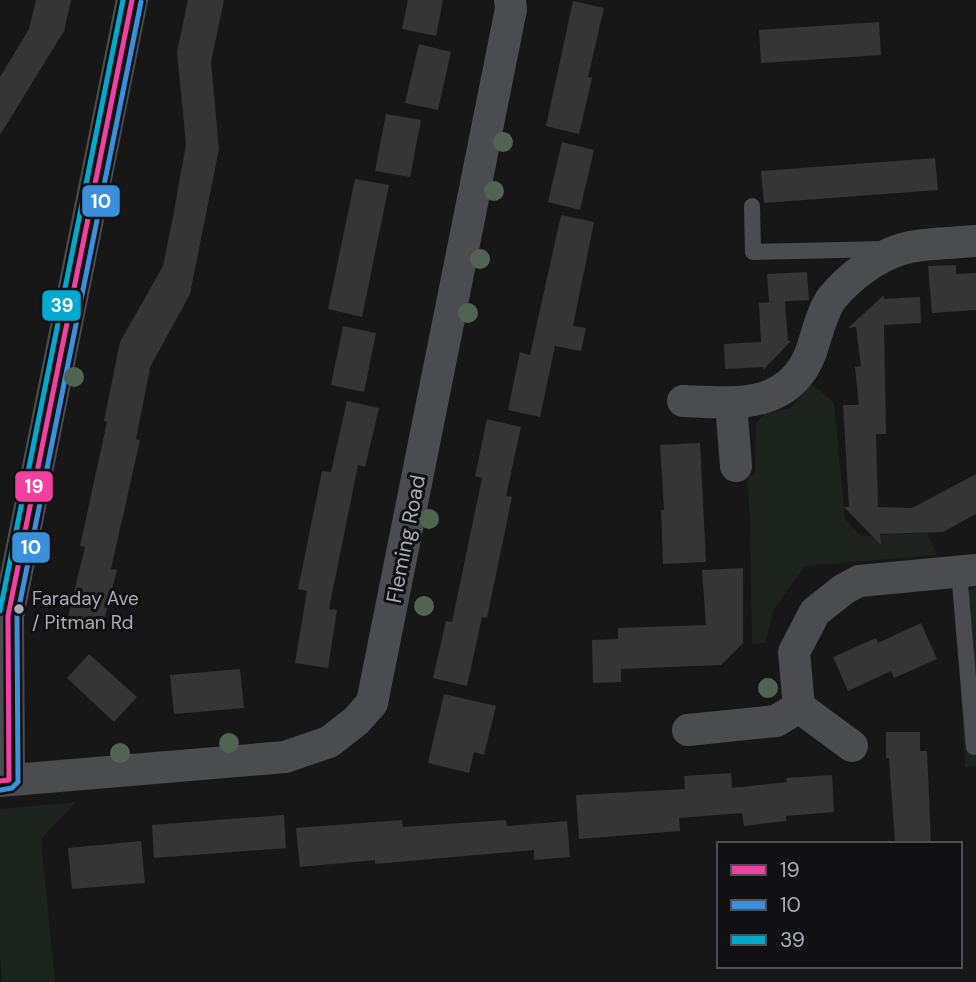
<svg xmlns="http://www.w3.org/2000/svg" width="976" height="982" viewBox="0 0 976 982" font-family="'DM Sans',sans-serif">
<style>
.green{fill:#1d241e}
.building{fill:#353536}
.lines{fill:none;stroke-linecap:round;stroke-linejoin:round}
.service{stroke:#4b4c50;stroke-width:16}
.minor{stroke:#4b4c50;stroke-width:32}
.bus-1-casing{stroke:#111113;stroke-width:10}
.bus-2-casing{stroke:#111113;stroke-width:10}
.bus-3-casing{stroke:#111113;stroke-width:10}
.bus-1{stroke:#f240a1;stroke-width:5}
.bus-2{stroke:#3a90db;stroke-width:5}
.bus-3{stroke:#00a9ce;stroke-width:5}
.tree{fill:#506451}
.bus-dot{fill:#a8adb8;stroke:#111113;stroke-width:2.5}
.labels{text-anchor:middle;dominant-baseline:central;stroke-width:6;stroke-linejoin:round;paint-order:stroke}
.bus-label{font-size:19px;fill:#a8adb8;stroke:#111113;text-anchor:start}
.street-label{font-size:21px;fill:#a8adb8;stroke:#111113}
.line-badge{stroke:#111113;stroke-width:2.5}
.badge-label{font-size:19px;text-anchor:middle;font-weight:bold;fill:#fff}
</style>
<rect width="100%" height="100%" fill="#171717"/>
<path class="green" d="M 812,384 L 834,403 L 845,519 L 861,536 L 927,533 L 937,555 L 805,566 L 774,609 L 765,643 L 752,644 L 750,519 L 747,476 L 755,474 L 756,424 L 764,414 L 790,408 Z
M 976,588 L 976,766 L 965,767 L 956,595 Z
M 76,802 L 41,839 L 55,982 L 2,982 L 0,955 L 0,809 Z"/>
<path class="building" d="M 36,0 L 71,0 L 64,31 L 0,135 L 0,77 L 29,29 Z
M 188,0 L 224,0 L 211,62 L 219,149 L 190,294 L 149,369 L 150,369 L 136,439 L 140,440 L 111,569 L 117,570 L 103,625 L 68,617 L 85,547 L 80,546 L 107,422 L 104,421 L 120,342 L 163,266 L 173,217 L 186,144 L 177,52 Z
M 408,0 L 443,0 L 436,36 L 402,29 Z
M 573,1 L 604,8 L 588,77 L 592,78 L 579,134 L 546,126 Z
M 879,22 L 881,55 L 761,63 L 759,30 Z
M 419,44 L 451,52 L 438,110 L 405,103 Z
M 386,114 L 421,120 L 410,177 L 375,171 Z
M 562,142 L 594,150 L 580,210 L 548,202 Z
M 935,158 L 938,190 L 764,203 L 761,171 Z
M 355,179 L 389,185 L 362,317 L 328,309 Z
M 561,215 L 594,222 L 573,326 L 586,328 L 581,351 L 555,346 L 540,417 L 508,410 L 520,352 L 530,355 Z
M 956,265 L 956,274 L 976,273 L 976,310 L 932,313 L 928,266 Z
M 807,272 L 809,300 L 769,302 L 767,274 Z
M 884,295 L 884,299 L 920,297 L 921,323 L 884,325 L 886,434 L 876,434 L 878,507 L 912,508 L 976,474 L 976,514 L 943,532 L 880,534 L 881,545 L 844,507 L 849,507 L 843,405 L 859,405 L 855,367 L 861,366 L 856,327 L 848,328 Z
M 785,301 L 788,341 L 791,341 L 763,370 L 763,367 L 725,369 L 724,344 L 761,342 L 759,303 Z
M 343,326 L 376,333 L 364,392 L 331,385 Z
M 347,401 L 379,408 L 365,467 L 358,465 L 329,609 L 337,610 L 328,668 L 295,663 L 307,591 L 298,589 L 322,471 L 331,472 Z
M 487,419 L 521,427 L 506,496 L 512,497 L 487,618 L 482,617 L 467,686 L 433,678 L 446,621 L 452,622 L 482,478 L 475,476 Z
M 700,443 L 706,562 L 663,564 L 661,510 L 664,510 L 660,445 Z
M 743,568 L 743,643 L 721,665 L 621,669 L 621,682 L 593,683 L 592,640 L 618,639 L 618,628 L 706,625 L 702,570 Z
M 921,623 L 937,659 L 894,678 L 891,671 L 848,691 L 833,657 L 876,638 L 878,643 Z
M 89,654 L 137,697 L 114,722 L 67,678 Z
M 240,669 L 244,708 L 174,714 L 170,675 Z
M 444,694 L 496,706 L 484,755 L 474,752 L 469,773 L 428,763 Z
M 886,732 L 920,732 L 920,751 L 927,751 L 931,844 L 895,844 L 889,758 L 886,758 Z
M 731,773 L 732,788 L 787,782 L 786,778 L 832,775 L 834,812 L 786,816 L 786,821 L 744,826 L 742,813 L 679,818 L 680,831 L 579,839 L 576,795 L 685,789 L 684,776 Z
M 284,815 L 286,848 L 154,858 L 152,825 Z
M 402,820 L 403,827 L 506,820 L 507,826 L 567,821 L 570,857 L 534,860 L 534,850 L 375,864 L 375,860 L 300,867 L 296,828 Z
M 141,841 L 145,883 L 72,889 L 68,848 Z"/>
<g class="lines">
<path class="service" d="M 752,206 L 753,252 L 886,249
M 959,572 L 974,747"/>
<path class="minor" d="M 683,401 C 734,403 789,410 811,352 C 816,337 823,309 832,298 C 849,277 876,257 902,249 C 920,243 956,243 976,241
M 731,403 L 736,466
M 688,730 L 776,721 L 799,707
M 852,746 L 799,707 L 794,652 L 815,612 L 844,589 L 859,581 L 976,570
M 9,780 L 8,616 L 132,0
M 0,781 L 285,757 L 329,742 L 356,721 L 372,703 L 511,9 L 510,0"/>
<defs>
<path id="bus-1" d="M 0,781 L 9,780 L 8,616 L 132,0"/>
<path id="bus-2" d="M 1,790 L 12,788 L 18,782 L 17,617 L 141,2"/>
<path id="bus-3" d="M 0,611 L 123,0"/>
</defs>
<use href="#bus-1" class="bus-1-casing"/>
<use href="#bus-2" class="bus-2-casing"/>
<use href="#bus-3" class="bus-3-casing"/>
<use href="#bus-1" class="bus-1"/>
<use href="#bus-2" class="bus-2"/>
<use href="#bus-3" class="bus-3"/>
</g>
<g class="tree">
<circle cx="503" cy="142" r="10"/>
<circle cx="494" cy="191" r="10"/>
<circle cx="480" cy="259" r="10"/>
<circle cx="468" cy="313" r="10"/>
<circle cx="74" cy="377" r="10"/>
<circle cx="429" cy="519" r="10"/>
<circle cx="424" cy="606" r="10"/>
<circle cx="768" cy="688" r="10"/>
<circle cx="229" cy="743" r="10"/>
<circle cx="120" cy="753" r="10"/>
</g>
<circle class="bus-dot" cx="19" cy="609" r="6"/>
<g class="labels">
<g class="bus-label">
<text x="32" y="598">Faraday Ave<tspan x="32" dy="24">/ Pitman Rd</tspan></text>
</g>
<g class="street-label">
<text transform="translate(406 539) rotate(-79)">Fleming Road</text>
</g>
</g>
<g class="line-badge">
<rect x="81" y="184" width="40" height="34" rx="7" fill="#3a90db"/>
<rect x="41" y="289" width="41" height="33" rx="7" fill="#00a9ce"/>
<rect x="14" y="470" width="40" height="33" rx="7" fill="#f240a1"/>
<rect x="11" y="531" width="40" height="33" rx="7" fill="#3a90db"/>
</g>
<g class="badge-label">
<text x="101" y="208">10</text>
<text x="62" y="312">39</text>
<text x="34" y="493">19</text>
<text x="31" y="554">10</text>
</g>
<rect x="717" y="842" width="245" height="126" fill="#111113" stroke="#4d4f55" stroke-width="2"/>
<rect x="731" y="865" width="35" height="10" fill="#f240a1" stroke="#4d4f55" stroke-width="2"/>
<text x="780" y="877" font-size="21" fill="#a8adb8">19</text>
<rect x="731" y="900" width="35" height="10" fill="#3a90db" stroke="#4d4f55" stroke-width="2"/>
<text x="780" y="912" font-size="21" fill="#a8adb8">10</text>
<rect x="731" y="935" width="35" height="10" fill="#00a9ce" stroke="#4d4f55" stroke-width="2"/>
<text x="780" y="947" font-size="21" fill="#a8adb8">39</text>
</svg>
